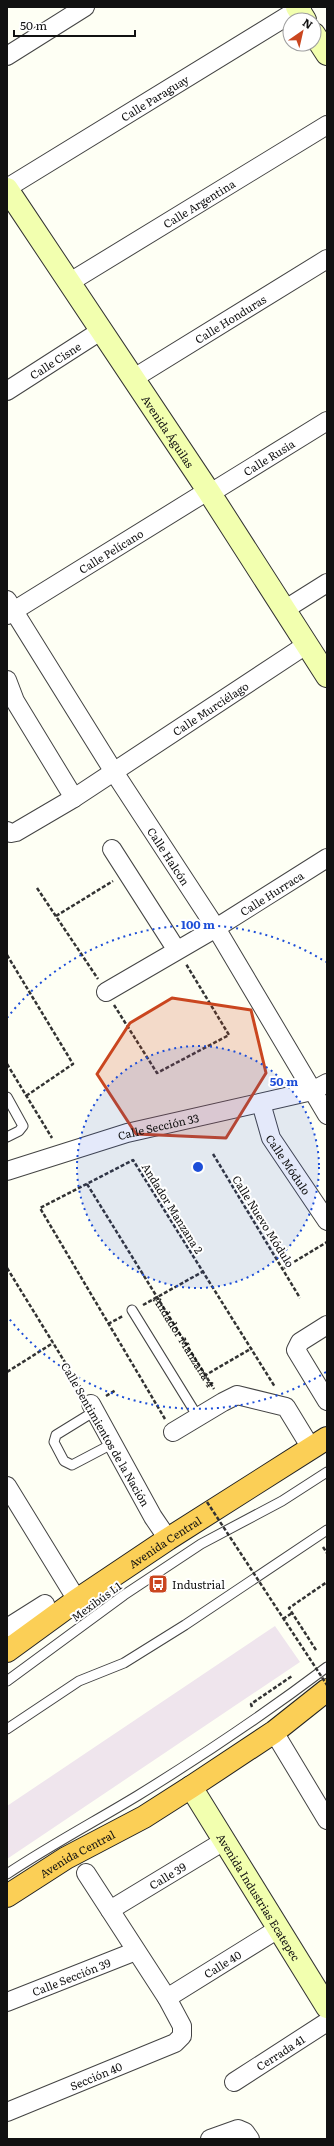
<svg xmlns="http://www.w3.org/2000/svg" width="334" height="2146" viewBox="0 0 334 2146" font-family="Literata,serif">
<style>
.industrial{fill:#efe5ed}
.lines{fill:none;stroke-linecap:round;stroke-linejoin:round}
.lane-casing{stroke:#444;stroke-width:11}
.street-casing{stroke:#444;stroke-width:20}
.secondary-casing{stroke:#333;stroke-width:24}
.highway-casing{stroke:#222;stroke-width:24}
.path{stroke:#333;stroke-width:2.5;stroke-dasharray:4 2;stroke-linecap:butt}
.lane{stroke:#fff;stroke-width:9}
.street{stroke:#fff;stroke-width:18}
.secondary{stroke:#f2ffaf;stroke-width:22}
.highway{stroke:#fbcf56;stroke-width:22}
.path-bridge{stroke:#333;stroke-width:2.5;stroke-dasharray:4 2;stroke-linecap:butt}
.marked{fill:#ca461f;fill-opacity:0.2;stroke:#ca461f;stroke-width:3;stroke-linejoin:round}
.ring{fill:none;stroke:#1d4ed8;stroke-width:2;stroke-dasharray:2 4}
.labels{text-anchor:middle;dominant-baseline:central;stroke-width:4;stroke-linejoin:round;paint-order:stroke}
.street-label{font-size:11px;fill:#111;stroke:#fff}
.poi-label{font-size:11px;fill:#111;stroke:#fff;text-anchor:start}
.centre{fill:#1d4ed8;stroke:#fff;stroke-width:2}
.ring-label{font-size:12px;text-anchor:middle;font-weight:bold;fill:#1d4ed8;stroke:#fff;stroke-width:4;stroke-linejoin:round;paint-order:stroke}
</style>
<rect width="100%" height="100%" fill="#fefff4"/>
<path class="industrial" d="M 275,1626 L 300,1662 L 7,1859 L 7,1806 Z"/>
<g class="lines">
<defs>
<path id="lane" d="M 7,1097 L 23,1126 L 19,1131 L 7,1137
M 132,1310 L 198,1417
M 95,1411 L 56,1435 L 54,1442 L 64,1461 L 72,1465 L 112,1444
M 7,1681 L 124,1595 L 201,1544 L 282,1501 L 327,1472
M 7,1729 L 79,1681 L 124,1663 L 185,1625 L 327,1530
M 7,1874 C 49,1846 94,1822 137,1796 C 202,1756 266,1713 327,1667"/>
<g id="street">
<path d="M 7,56 L 85,7"/>
<path id="s2" d="M 7,188 L 302,7"/>
<path id="s3" d="M 70,282 L 327,125"/>
<path id="s4" d="M 134,378 L 327,259"/>
<path id="s5" d="M 7,391 L 102,330"/>
<path id="s6" d="M 7,600 L 114,772 L 216,928 L 327,1115"/>
<path d="M 284,610 L 327,583"/>
<path id="s7" d="M 7,615 L 201,495 L 217,489 L 327,421"/>
<path d="M 7,680 L 15,701 L 74,798"/>
<path id="s8" d="M 7,831 L 11,833 L 16,832 L 74,798 L 306,645"/>
<path d="M 112,849 L 176,949"/>
<path id="s9" d="M 106,992 L 216,928 L 327,858"/>
<path id="s10" d="M 261,1103 L 271,1138 L 327,1221"/>
<path id="s11" d="M 7,1171 L 127,1133 L 312,1091 L 327,1083"/>
<path d="M 327,1325 L 300,1342 L 296,1350 L 327,1401"/>
<path d="M 91,1404 L 153,1517 L 168,1539"/>
<path d="M 173,1432 L 223,1402 L 237,1395 L 286,1407 L 311,1448"/>
<path d="M 7,1486 L 77,1600"/>
<path d="M 7,1628 L 45,1604"/>
<path d="M 274,1732 L 327,1820"/>
<path id="s12" d="M 110,1910 L 224,1841"/>
<path id="s13" d="M 167,1998 L 278,1929"/>
<path id="s14" d="M 7,2002 L 136,1951"/>
<path id="s15" d="M 234,2082 L 327,2022"/>
<path id="s16" d="M 7,2112 L 175,2043 L 182,2036 L 182,2026 L 167,1998 L 86,1873"/>
<path d="M 210,2139 L 238,2129 L 245,2132 L 250,2139"/>
</g>
<g id="secondary">
<path d="M 297,7 L 305,20"/>
<path d="M 314,34 L 327,54"/>
<path id="s17" d="M 7,189 L 209,492 L 327,676"/>
<path id="s18" d="M 191,1787 L 327,2007"/>
</g>
<g id="highway">
<path id="s19" d="M 7,1651 L 77,1600 L 168,1539 L 327,1438"/>
<path id="s20" d="M 7,1896 L 66,1858 L 144,1817 L 191,1787 L 274,1732 L 327,1690"/>
</g>
</defs>
<use href="#lane" class="lane-casing"/>
<use href="#street" class="street-casing"/>
<use href="#secondary" class="secondary-casing"/>
<use href="#highway" class="highway-casing"/>
<g class="path">
<path d="M 37,888 L 98,979"/>
<path d="M 56,916 L 113,881"/>
<path d="M 7,955 L 73,1064 L 26,1096"/>
<path d="M 114,1005 L 157,1073 L 229,1035 L 186,964"/>
<path d="M 7,1064 L 52,1138"/>
<path d="M 213,1154 L 300,1298"/>
<path id="s1" d="M 87,1184 L 214,1389"/>
<path d="M 7,1268 L 82,1390"/>
<path d="M 284,1268 L 327,1242"/>
<path d="M 143,1305 L 204,1271"/>
<path d="M 108,1324 L 123,1316"/>
<path d="M 7,1372 L 53,1343"/>
<path d="M 204,1376 L 252,1348"/>
<path d="M 106,1396 L 116,1390"/>
<path d="M 165,1419 L 40,1208 L 133,1160 L 275,1387"/>
<path d="M 323,1547 L 327,1553"/>
<path d="M 283,1619 L 292,1613"/>
<path d="M 316,1650 L 289,1608 L 327,1582"/>
<path d="M 252,1707 L 251,1704 L 292,1676"/>
</g>
<use href="#lane" class="lane"/>
<use href="#street" class="street"/>
<use href="#secondary" class="secondary"/>
<use href="#highway" class="highway"/>
<path class="path-bridge" d="M 207,1502 L 327,1685"/>
</g>
<path class="marked" d="M 172,998 L 251,1010 L 266,1073 L 226,1138 L 136,1134 L 97,1074 L 130,1023 Z"/>
<circle cx="198" cy="1167" r="121" fill="#1d4ed8" fill-opacity=".12"/>
<g class="ring">
<circle cx="198" cy="1167" r="121"/>
<path d="M326 1372A242 242 0 0 1 7 1316M7 1018A242 242 0 0 1 326 962"/>
</g>
<defs>
<symbol id="bus-square" viewBox="-11 -11 22 22"><rect x="-9" y="-9" width="18" height="18" rx="4" fill="#ca461f" stroke="#fff"/><path d="M-5-6H5V4H4V6H2V4H-2V6H-4V4H-5ZM-3.5-4V0h7V-4ZM-3.5 1.2v1.5H-2V1.2ZM2 1.2v1.5H3.5V1.2Z" fill="#fff"/></symbol>
</defs>
<g fill-rule="evenodd">
<use href="#bus-square" x="147" y="1573" width="22" height="22"/>
</g>
<g class="labels">
<g class="street-label">
<text stroke="none"><textPath href="#s2" startOffset="173">Calle Paraguay</textPath></text>
<text stroke="none"><textPath href="#s3" startOffset="151">Calle Argentina</textPath></text>
<text stroke="none"><textPath href="#s4" startOffset="113">Calle Honduras</textPath></text>
<text stroke="none"><textPath href="#s5" startOffset="57">Calle Cisne</textPath></text>
<text stroke="none"><textPath href="#s17" startOffset="291">Avenida Águilas</textPath></text>
<text stroke="none"><textPath href="#s7" startOffset="306">Calle Rusia</textPath></text>
<text stroke="none"><textPath href="#s7" startOffset="122">Calle Pelícano</textPath></text>
<text stroke="none"><textPath href="#s8" startOffset="240">Calle Murciélago</textPath></text>
<text stroke="none"><textPath href="#s6" startOffset="303">Calle Halcón</textPath></text>
<text stroke="none"><textPath href="#s9" startOffset="193">Calle Hurraca</textPath></text>
<text stroke="none"><textPath href="#s11" startOffset="158">Calle Sección 33</textPath></text>
<text stroke="none"><textPath href="#s10" startOffset="68">Calle Módulo</textPath></text>
<text transform="translate(173 1208) rotate(58)">Andador Manzana 2</text>
<text transform="translate(264 1221) rotate(58)">Calle Nuevo Módulo</text>
<text stroke="none"><textPath href="#s1" startOffset="185">Andador Manzana 4</textPath></text>
<text transform="translate(106 1434) rotate(60)">Calle Sentimientos de la Nación</text>
<text stroke="none"><textPath href="#s19" startOffset="192">Avenida Central</textPath></text>
<text transform="translate(96 1601) rotate(-36)">Mexibús L1</text>
<text stroke="none"><textPath href="#s20" startOffset="82">Avenida Central</textPath></text>
<text stroke="none"><textPath href="#s12" startOffset="67">Calle 39</textPath></text>
<text stroke="none"><textPath href="#s18" startOffset="129">Avenida Industrias Ecatepec</textPath></text>
<text stroke="none"><textPath href="#s13" startOffset="65">Calle 40</textPath></text>
<text stroke="none"><textPath href="#s14" startOffset="69">Calle Sección 39</textPath></text>
<text stroke="none"><textPath href="#s15" startOffset="55">Cerrada 41</textPath></text>
<text stroke="none"><textPath href="#s16" startOffset="96">Sección 40</textPath></text>
</g>
<g class="poi-label">
<text x="172" y="1584">Industrial</text>
</g>
</g>
<circle cx="198" cy="1167" r="6" class="centre"/>
<g class="ring-label">
<text x="198" y="929">100 m</text>
<text x="284" y="1086">50 m</text>
</g>
<rect width="334" height="2146" fill="none" stroke="#111111" stroke-width="16"/>
<g transform="translate(302 32) rotate(34)"><circle r="19" fill="#ffffff" stroke="#a0a0a0"/>
<path d="M0-3L7 15L0 10L-7 15Z" fill="#ca461f"/>
<text y="-6" font-size="11" font-weight="bold" text-anchor="middle" fill="#111111">N</text>
</g>
<path d="M14 30v6h121v-6" fill="none" stroke="#111111" stroke-width="2"/>
<text x="20" y="30" font-size="12" fill="#111111" stroke="#ffffff" stroke-width="3" paint-order="stroke">50 m</text>
</svg>
